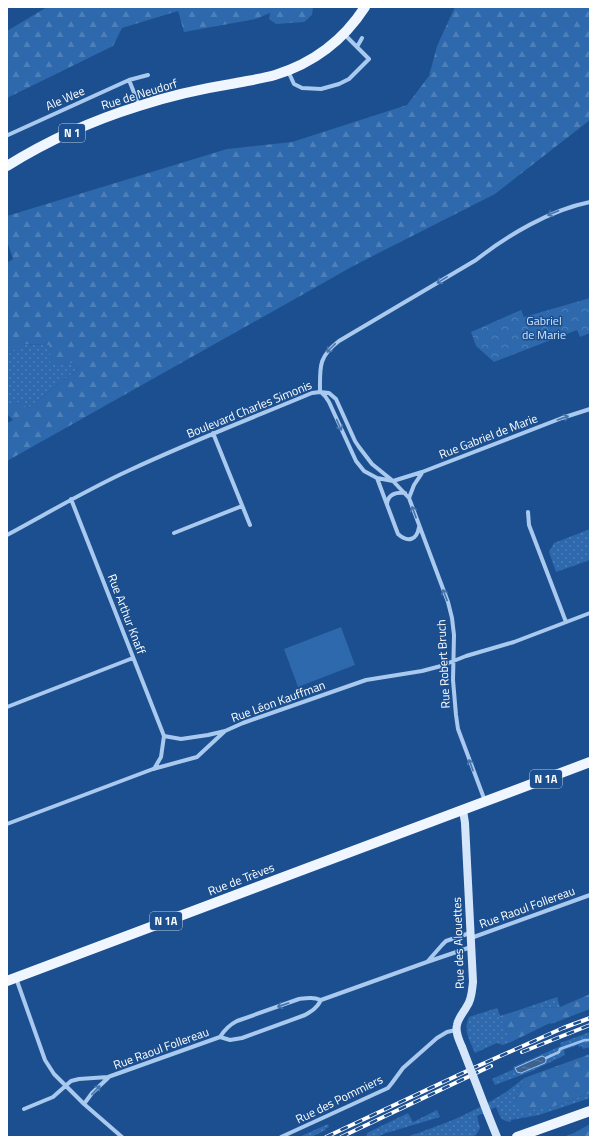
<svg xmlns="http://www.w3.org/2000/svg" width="597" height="1144" viewBox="0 0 597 1144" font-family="'Titillium Web',sans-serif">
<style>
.grass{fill:url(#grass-dots)}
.forest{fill:url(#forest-firs)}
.park{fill:url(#park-crowns)}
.pitch{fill:#2e69ad}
.water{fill:url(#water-ripples);stroke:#9cc4f0}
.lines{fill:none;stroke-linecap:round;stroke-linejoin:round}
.stream{stroke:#9cc4f0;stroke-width:2.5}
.street{stroke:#a9c9ee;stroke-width:4}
.secondary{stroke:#d6e6fa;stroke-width:8}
.primary{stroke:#f0f6ff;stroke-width:10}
.rail-casing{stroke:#fff;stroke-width:4}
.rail{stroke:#1b4f8f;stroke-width:2.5;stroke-dasharray:8;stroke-linecap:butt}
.secondary-bridge{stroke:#d6e6fa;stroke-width:8}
.oneway{stroke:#4674ac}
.labels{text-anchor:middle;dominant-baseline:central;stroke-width:3;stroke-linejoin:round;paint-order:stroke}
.shield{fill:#1b4f8f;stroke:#bbcadd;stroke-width:1}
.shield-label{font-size:11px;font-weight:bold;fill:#fff}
.street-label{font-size:12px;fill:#fff;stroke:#1b4f8f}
.park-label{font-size:12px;fill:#cfe3fa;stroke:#1b4f8f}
</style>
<defs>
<pattern id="grass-dots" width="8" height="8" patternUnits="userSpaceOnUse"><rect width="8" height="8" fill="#2e69ad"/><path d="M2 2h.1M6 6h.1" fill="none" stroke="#4d80b9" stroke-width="1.8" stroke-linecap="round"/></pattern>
<pattern id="forest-firs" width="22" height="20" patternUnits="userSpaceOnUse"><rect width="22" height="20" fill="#2e69ad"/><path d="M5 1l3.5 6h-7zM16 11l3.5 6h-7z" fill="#4d80b9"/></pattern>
<pattern id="park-crowns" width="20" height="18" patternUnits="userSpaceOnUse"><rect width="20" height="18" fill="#2e69ad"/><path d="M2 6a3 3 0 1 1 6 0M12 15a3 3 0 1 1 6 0" fill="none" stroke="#4d80b9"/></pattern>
<pattern id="water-ripples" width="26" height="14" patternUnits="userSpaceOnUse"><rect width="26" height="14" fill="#3c6290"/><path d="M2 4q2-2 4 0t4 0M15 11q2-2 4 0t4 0" fill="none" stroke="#597aa1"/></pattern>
</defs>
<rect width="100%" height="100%" fill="#1b4f8f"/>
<path class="grass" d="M 21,344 L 50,345 L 50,363 L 72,363 L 79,368 L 27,409 L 13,402 L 7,409 L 7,355 Z
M 590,529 L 590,560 L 556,572 L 549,552 L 554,543 Z
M 557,997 L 560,1007 L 522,1009 Z
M 497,1008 L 511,1042 L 503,1045 L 497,1043 L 475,1053 C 469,1039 463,1031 469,1017 Z
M 590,1032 L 590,1047 L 583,1049 L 582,1046 L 579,1047 L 578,1045 L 564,1050 L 565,1055 L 532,1071 L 495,1085 L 492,1079 L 514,1069 L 513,1067 L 561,1046 L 560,1043 Z
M 524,1078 L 515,1101 L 549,1108 L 590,1093 L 590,1098 L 539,1115 L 511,1120 L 511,1122 C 500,1121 500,1116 496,1107 L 477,1116 L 480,1128 L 476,1135 L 471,1137 L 406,1137 C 437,1127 468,1115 496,1098 C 506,1093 515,1085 524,1078 Z
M 437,1110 L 440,1117 L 383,1134 L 378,1137 L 362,1137 L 367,1135 L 367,1133 L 408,1113 L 413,1122 Z
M 328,1124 L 329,1127 L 325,1129 L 326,1130 L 311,1137 L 299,1137 Z"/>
<path class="forest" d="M 47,7 L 313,7 L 312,15 L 304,22 L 276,24 L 269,19 L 270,13 L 256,19 L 184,32 L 178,11 L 122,28 L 113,46 L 7,98 L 7,31 Z
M 455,7 L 590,7 L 590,120 L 495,194 L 355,265 L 7,461 L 7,423 L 13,420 L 7,414 L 7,409 L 12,402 L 21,402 L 27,409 L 79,368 L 72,363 L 50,363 L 50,345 L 22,344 L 7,355 L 7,263 L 13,259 L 7,241 L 7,216 L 227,149 L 292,142 L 407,105 L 429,76 L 437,46 Z
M 590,994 L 590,1009 L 551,1024 L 550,1023 L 511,1042 L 500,1016 L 522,1009 L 560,1007 Z
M 590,1054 L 590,1093 L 549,1108 L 524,1111 L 515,1101 L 524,1078 Z
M 590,1124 L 590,1136 L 587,1137 L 564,1137 L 574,1133 Z"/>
<path class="park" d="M 590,298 L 590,333 L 580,337 L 577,330 L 494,362 L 476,346 L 471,332 L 521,310 L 524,317 Z"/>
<path class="pitch" d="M 341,627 L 355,665 L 298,687 L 284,649 Z"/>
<path class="water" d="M 542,1056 L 546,1058 L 546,1061 L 545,1063 L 521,1073 L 517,1072 L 515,1068 Z"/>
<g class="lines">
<path class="stream" d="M 546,1058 L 559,1052 L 560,1049 L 585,1040 L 590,1040"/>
<path class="street" d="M 357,47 L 362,38
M 288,71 L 294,84 L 302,88 L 321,89 L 339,84 L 349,79 L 369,59 L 344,34
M 129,80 L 148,75
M 8,135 L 129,80 L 139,105
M 320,392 C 320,367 318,357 339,341 L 476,260 C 508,235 550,210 590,202
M 321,392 L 325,396 L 329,402 L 356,461 L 364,471 L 377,478 L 393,481 L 422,472 L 562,418 L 590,409
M 213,433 L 250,525
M 377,478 L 398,534 C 408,543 417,540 419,527
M 409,498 L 414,485 L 422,473
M 71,499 L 164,736 L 161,757 L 154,769
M 387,504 C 388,494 396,492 405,493
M 528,512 L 529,525 L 566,622
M 174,533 L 242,506
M 7,535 C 48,513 88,489 130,470 C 190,442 252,418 312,393 L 320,392 L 329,393 L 336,399 L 355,441 L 359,447 L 372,464 L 393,481 L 409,498 L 448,602 L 452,618 L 454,635 L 453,680 L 456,715 L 458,729 L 485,801
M 7,707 L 133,658
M 164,736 L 181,739 L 208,735 L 225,731
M 7,824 L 153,769 L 197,757 L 225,731 L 243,723 L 366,680 L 422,671 L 441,666 L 466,656 L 514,642 L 590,613
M 471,938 L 590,895
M 428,961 L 442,945 L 446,941 L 470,933
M 16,978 L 45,1060 L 54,1074 L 84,1104 L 122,1137
M 321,1000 C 317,1008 312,1011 305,1015 L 242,1038 L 230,1040 L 220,1037 C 225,1029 229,1025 237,1021 L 299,999 C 307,998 313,997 321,1000 L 427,962 L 471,947
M 84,1104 L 92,1093 L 108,1078
M 24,1109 L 53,1097 L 71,1081 L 79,1079 L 108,1077 L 220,1037
M 281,1137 L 388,1088 L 392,1083 L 403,1068 L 437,1038 L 447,1032 L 456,1030"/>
<path class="secondary" d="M 462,1047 C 459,1040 455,1032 457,1025 C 458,1018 464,1012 467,1006 C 472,999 472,990 473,982 L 465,823 L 463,810
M 487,1112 L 497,1137"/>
<path class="primary" d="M 7,166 C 47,141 94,120 139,106 C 169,96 200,89 231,84 C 245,81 261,79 275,75 C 314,63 343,41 365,7
M 7,981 L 590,762
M 517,1137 L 590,1111"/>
<defs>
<path id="rail" d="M 522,1052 L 590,1025
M 326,1137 L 469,1070 L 563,1028 L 590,1018
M 341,1137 L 491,1066"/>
</defs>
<use href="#rail" class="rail-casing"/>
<use href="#rail" class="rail"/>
<path class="secondary-bridge" d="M 462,1047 L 487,1112"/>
</g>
<defs><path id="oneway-shaft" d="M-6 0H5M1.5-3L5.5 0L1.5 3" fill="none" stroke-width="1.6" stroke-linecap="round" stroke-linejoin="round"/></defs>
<g class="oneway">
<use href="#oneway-shaft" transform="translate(553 213) rotate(157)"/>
<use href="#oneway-shaft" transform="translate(442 280) rotate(149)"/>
<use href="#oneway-shaft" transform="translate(331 348) rotate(135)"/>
<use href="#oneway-shaft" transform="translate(563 418) rotate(-19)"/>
<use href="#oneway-shaft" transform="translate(339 425) rotate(66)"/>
<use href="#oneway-shaft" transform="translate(414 512) rotate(-110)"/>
<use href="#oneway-shaft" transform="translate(445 595) rotate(-111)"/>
<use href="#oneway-shaft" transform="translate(471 765) rotate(-110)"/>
<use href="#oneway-shaft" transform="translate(283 1005) rotate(161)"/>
<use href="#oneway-shaft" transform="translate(96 1090) rotate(-46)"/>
</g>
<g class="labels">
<g class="shield">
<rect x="59" y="124" width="26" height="18" rx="3"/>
<rect x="530" y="770" width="32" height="18" rx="3"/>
<rect x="150" y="912" width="32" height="18" rx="3"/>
</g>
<g class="shield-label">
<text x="72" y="133">N 1</text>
<text x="546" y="779">N 1A</text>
<text x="166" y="921">N 1A</text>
</g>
<g class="street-label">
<text transform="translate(139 94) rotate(-17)">Rue de Neudorf</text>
<text transform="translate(65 98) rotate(-24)">Ale Wee</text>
<text transform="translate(249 409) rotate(-22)">Boulevard Charles Simonis</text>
<text transform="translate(488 436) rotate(-21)">Rue Gabriel de Marie</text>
<text transform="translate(127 614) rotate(69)">Rue Arthur Knaff</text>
<text transform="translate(443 664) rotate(-93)">Rue Robert Bruch</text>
<text transform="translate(278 701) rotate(-20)">Rue Léon Kauffman</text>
<text transform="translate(241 879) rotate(-21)">Rue de Trèves</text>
<text transform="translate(527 907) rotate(-20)">Rue Raoul Follereau</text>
<text transform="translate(458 943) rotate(-92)">Rue des Alouettes</text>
<text transform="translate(161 1048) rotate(-20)">Rue Raoul Follereau</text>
<text transform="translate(339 1099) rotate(-26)">Rue des Pommiers</text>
</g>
<g class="park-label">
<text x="544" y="320">Gabriel<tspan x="544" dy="14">de Marie</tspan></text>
</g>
</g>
<rect width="597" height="1144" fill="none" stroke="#ffffff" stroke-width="16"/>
</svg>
